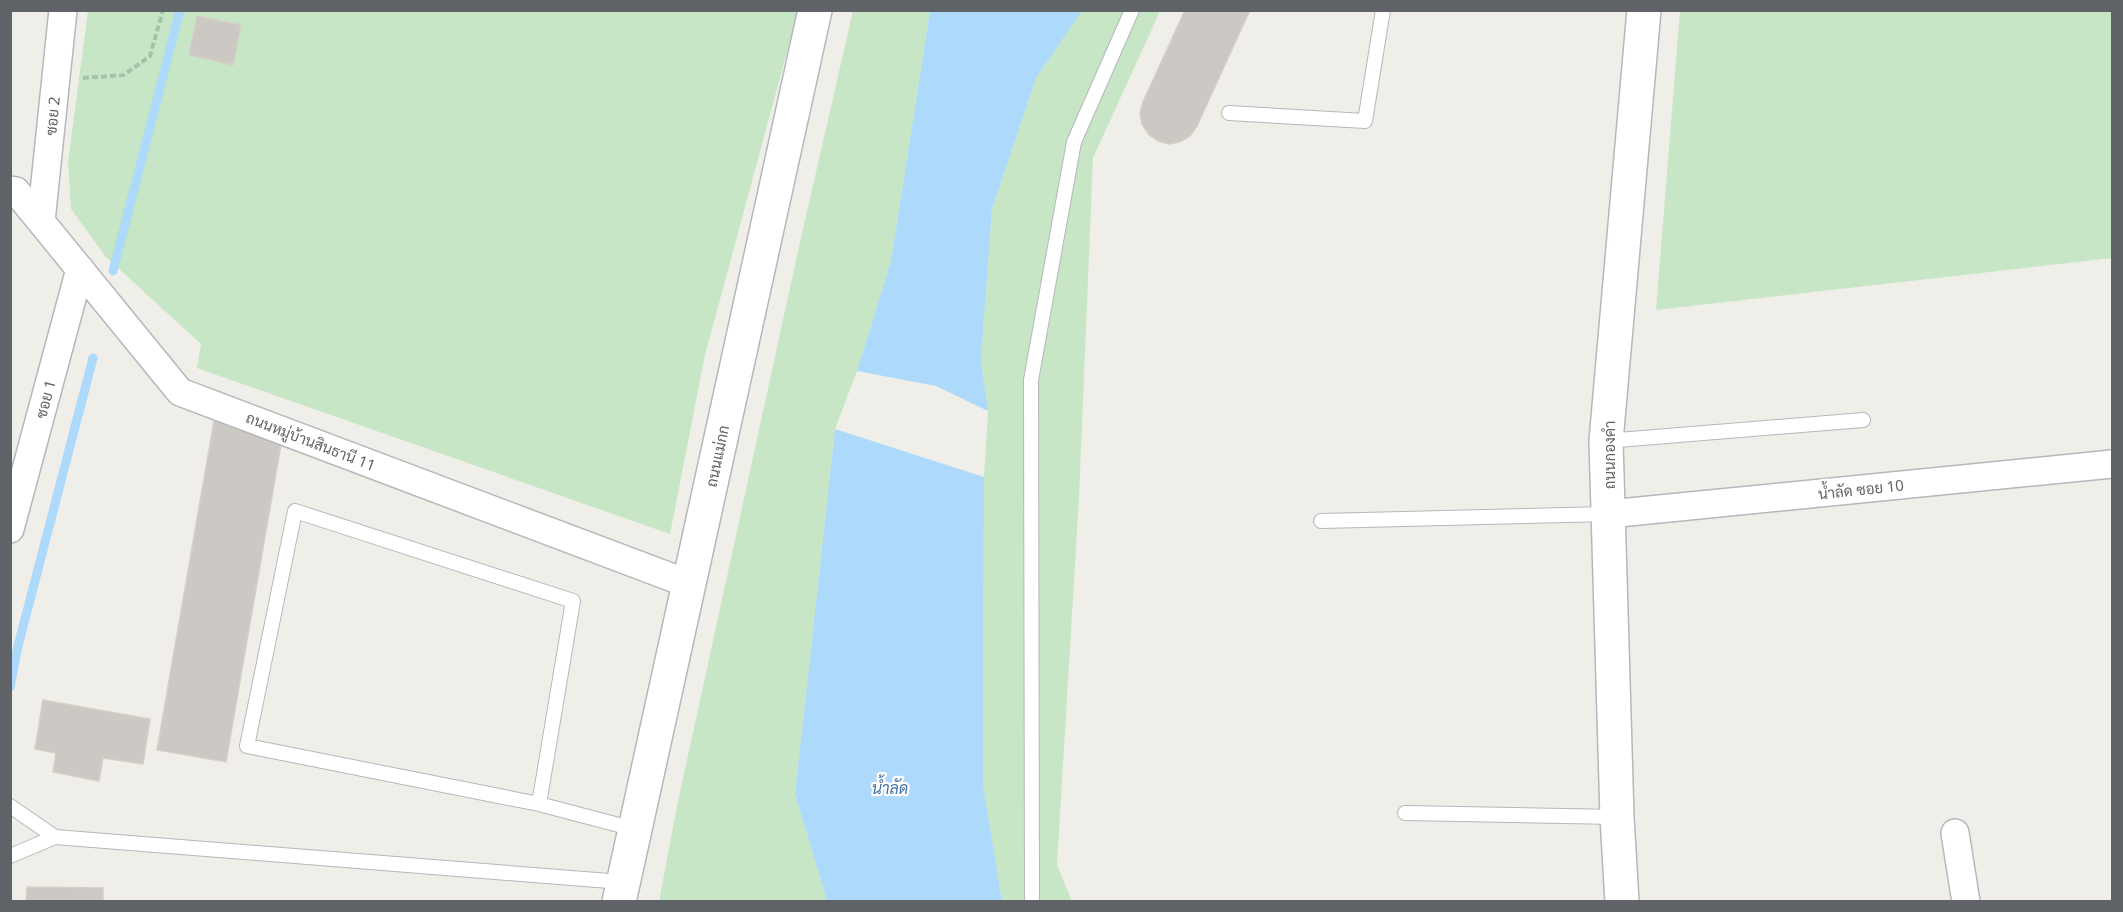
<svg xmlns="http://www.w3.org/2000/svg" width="2123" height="912" viewBox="0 0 2123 912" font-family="'Noto Sans',Sarabun,sans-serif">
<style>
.green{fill:#c6e6c6}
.water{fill:#add9fa}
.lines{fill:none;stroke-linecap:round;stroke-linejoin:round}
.stream{stroke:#add9fa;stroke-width:9}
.building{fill:#ccc9c4;stroke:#d5d0c6;stroke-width:1.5}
.service-casing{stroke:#b5b7bb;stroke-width:16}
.minor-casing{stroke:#b5b7bb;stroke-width:30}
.tertiary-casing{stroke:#b5b7bb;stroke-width:36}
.path{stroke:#9ec4a9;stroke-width:4;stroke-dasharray:6 3;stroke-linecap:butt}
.service{stroke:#fff;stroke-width:14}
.minor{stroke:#fff;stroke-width:27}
.tertiary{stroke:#fff;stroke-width:33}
.labels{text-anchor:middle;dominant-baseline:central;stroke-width:4.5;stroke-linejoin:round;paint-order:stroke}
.street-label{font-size:15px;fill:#5f6267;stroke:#fff}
.water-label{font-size:16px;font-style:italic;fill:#4774a4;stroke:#fff}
</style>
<rect width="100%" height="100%" fill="#f0eee8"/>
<path class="green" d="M 88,11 L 798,11 L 705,355 L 670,534 L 197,368 L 201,344 L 106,257 L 71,209 L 68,162 Z
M 853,11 L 930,11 L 891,261 L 857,371 L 835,429 L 795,794 L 827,901 L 659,902 L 677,806 L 800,242 Z
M 1082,11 L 1160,11 L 1093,158 L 1079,497 L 1057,865 L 1072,901 L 1002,902 L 983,785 L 984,477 L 988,411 L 981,360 L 992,209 L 1036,78 Z
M 1680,11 L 2112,11 L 2112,258 L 1656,310 Z"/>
<path class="water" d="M 930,11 L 1082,11 L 1036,78 L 992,209 L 981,360 L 988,411 L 936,386 L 857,371 L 891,261 Z
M 835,429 L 984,477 L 983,785 L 1002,901 L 827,901 L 795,794 Z"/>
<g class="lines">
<path class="stream" d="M 113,271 L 180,10
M 10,687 L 18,646 L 93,358"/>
</g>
<path class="building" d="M 1185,10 L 1250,10 L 1197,126 L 1190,136 L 1180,142 L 1169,144 L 1158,141 L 1148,134 L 1142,124 L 1140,113 L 1143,102 Z
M 197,16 L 241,25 L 233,65 L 189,55 Z
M 214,421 L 283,433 L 226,762 L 157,750 Z
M 43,700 L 150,719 L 143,764 L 103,758 L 99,781 L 53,772 L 56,753 L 35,749 Z
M 27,887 L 103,888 L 103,902 L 26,902 Z"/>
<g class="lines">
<defs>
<path id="service" d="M 1229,113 L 1365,121 L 1383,10
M 1606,441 L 1863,420
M 1321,521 L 1609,514
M 539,804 L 247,746 L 295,511 L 573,601 L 539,804 L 634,829
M 10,806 L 55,837
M 1405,813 L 1617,817
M 10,856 L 55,837 L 622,882
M 1032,902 L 1031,380 L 1074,142 L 1132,10"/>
<path id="minor" d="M 10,190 L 16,191 L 180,392 L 689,584
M 41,221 L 63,10
M 1609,514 L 2112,464
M 10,529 L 80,269
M 1955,833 L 1966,902"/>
<path id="tertiary" d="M 619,902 L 815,10
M 1622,902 L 1617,817 L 1606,441 L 1644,10"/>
</defs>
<use href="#service" class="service-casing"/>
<use href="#minor" class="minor-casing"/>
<use href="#tertiary" class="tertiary-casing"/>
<path class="path" d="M 83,78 L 124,75 L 150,56 L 163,10"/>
<use href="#service" class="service"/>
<use href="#minor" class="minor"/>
<use href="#tertiary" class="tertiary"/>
</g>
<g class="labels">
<g class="street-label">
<text transform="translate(52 116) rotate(-84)">ซอย 2</text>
<text transform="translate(45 399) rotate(-75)">ซอย 1</text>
<text transform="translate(311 441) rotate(21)">ถนนหมู่บ้านสินธานี 11</text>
<text transform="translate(1609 455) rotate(-90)">ถนนกองคำ</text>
<text transform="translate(717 456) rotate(-78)">ถนนแม่กก</text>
<text transform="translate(1861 489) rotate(-6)">น้ำลัด ซอย 10</text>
</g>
<g class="water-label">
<text x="890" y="788">น้ำลัด</text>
</g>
</g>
<rect width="2123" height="912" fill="none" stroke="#5f6267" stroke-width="24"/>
</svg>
